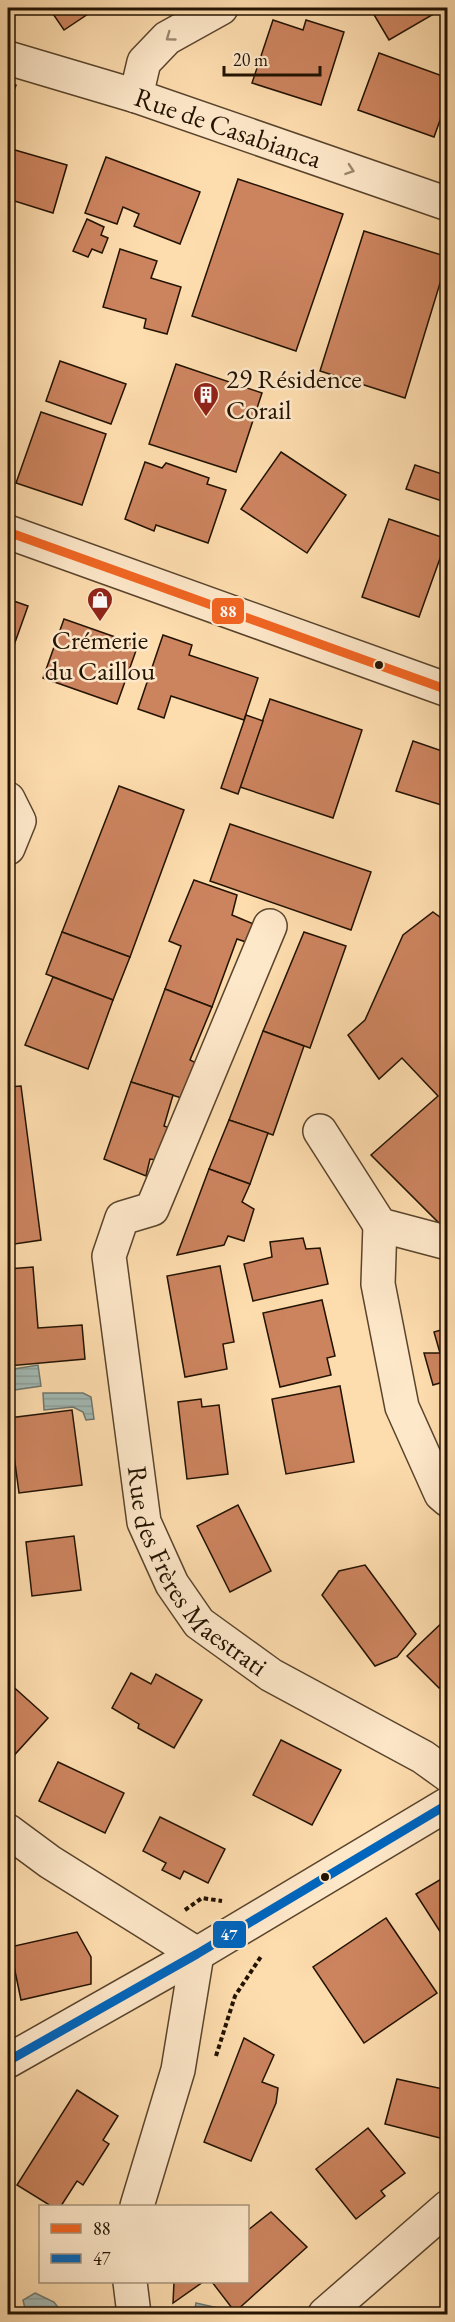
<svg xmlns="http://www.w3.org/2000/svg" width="455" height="2322" viewBox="0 0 455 2322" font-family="'EB Garamond',serif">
  <defs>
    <pattern id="water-rules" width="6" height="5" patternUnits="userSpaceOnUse" patternTransform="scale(1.5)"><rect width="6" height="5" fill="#a2b9b4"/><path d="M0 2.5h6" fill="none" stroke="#8b9e99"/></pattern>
  </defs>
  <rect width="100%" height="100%" fill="#fddcae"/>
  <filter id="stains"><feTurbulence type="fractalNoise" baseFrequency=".00333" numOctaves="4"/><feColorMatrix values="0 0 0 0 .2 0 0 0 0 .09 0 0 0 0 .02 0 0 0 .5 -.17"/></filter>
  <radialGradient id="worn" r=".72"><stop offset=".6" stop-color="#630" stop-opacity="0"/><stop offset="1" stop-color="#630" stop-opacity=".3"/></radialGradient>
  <g fill="url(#water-rules)" stroke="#6f766c" stroke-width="1.5">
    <polygon points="38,1365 41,1386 8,1391 8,1370"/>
    <polygon points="43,1393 83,1393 91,1397 94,1419 86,1420 83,1412 73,1407 44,1410"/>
    <polygon points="35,2293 54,2302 63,2314 26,2313 23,2300"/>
    <polygon points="196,2303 223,2309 221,2314 194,2314"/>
  </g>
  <g fill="#cc845f" stroke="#221201" stroke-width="1.5">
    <polygon points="49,8 97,8 64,30"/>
    <polygon points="370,8 444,8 389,40"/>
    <polygon points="273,20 303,30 306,20 344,32 321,105 252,83"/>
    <polygon points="379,53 448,78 448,98 434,137 358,110"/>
    <polygon points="8,81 16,85 8,107"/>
    <polygon points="8,148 67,165 53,213 8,199"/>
    <polygon points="106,157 200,192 180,244 134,226 139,214 123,207 117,224 85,213"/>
    <polygon points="238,179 343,214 296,351 192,316"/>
    <polygon points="87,219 104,227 101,235 108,238 102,253 92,249 88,257 73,251"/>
    <polygon points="364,231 448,257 405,398 320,371"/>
    <polygon points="120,249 157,261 151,278 181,287 167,334 144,328 146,319 103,307"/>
    <polygon points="60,361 126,384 111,424 46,401"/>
    <polygon points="176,364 262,393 236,472 149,444"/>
    <polygon points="41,412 106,434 82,505 16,483"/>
    <polygon points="281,452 346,495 307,553 241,509"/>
    <polygon points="145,462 162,468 166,463 209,478 207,484 226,490 208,543 156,525 154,531 125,519"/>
    <polygon points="415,465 448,476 448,503 406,489"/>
    <polygon points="389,519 447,539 419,617 362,597"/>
    <polygon points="8,599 28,606 8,662"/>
    <polygon points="64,619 138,645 117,704 43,678"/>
    <polygon points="163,635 192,645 189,655 258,678 244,720 171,696 164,718 138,709"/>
    <polygon points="270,699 362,730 333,818 240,787"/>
    <polygon points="246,715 263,721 238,794 221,788"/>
    <polygon points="413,741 448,753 448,807 396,791"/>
    <polygon points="119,786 184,810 130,957 62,932"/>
    <polygon points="230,824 371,872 351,930 210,881"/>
    <polygon points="194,880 237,895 232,915 256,925 249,943 237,939 212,1007 165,989 181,946 169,941"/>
    <polygon points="433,912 448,923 448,1227 440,1224 371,1155 438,1096 402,1058 379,1079 348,1035 365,1020 403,935"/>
    <polygon points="62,932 130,957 113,1000 46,974"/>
    <polygon points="304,932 346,946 310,1048 263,1031"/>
    <polygon points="53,977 113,1000 88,1069 25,1045"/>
    <polygon points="165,989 212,1007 190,1060 202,1066 188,1100 131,1082"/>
    <polygon points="263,1031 304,1046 273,1135 229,1120"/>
    <polygon points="131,1082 173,1095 164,1126 176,1130 163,1161 150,1159 146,1176 104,1159"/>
    <polygon points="21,1086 41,1240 8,1245 8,1087"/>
    <polygon points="229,1120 268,1133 250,1184 209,1169"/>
    <polygon points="209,1169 250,1184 242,1202 254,1209 244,1241 228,1236 224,1245 177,1255"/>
    <polygon points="303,1238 306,1249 320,1248 328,1284 253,1301 244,1264 272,1257 270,1242"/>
    <polygon points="220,1266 234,1342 223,1344 227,1369 185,1377 167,1276"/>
    <polygon points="33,1267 38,1328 82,1325 85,1359 8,1366 8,1269"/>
    <polygon points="322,1300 335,1356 327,1358 331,1375 280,1387 263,1313"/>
    <polygon points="448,1328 448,1383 447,1381 433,1385 424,1353 440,1353 434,1332"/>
    <polygon points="340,1386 354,1462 286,1474 272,1399"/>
    <polygon points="201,1399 202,1407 219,1405 228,1474 187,1479 178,1402"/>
    <polygon points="72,1410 82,1485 19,1493 9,1418"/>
    <polygon points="238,1505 271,1571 230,1592 197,1526"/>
    <polygon points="74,1536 81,1590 32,1596 26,1542"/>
    <polygon points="365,1565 416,1634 397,1657 375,1666 322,1595 339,1571"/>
    <polygon points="448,1617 448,1679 439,1688 407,1656"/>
    <polygon points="131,1673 151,1684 156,1674 202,1700 174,1748 138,1728 139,1724 112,1708"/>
    <polygon points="8,1682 48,1718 8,1762"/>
    <polygon points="281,1740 341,1770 312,1825 253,1795"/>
    <polygon points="58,1762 124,1793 105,1833 39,1801"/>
    <polygon points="160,1817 225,1849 208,1883 184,1871 180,1879 162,1870 166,1863 143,1851"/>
    <polygon points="448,1875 448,1944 416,1894"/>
    <polygon points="386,1918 437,1993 364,2043 313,1967"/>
    <polygon points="77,1932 91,1957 91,1984 21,2000 10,1947"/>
    <polygon points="244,2038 274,2055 262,2082 278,2088 276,2103 251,2161 204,2142"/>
    <polygon points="397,2079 448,2090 448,2140 385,2124"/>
    <polygon points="77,2090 118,2116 103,2140 109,2144 83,2185 77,2181 61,2206 51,2206 17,2185"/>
    <polygon points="368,2128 405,2173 381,2191 385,2196 356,2219 316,2169"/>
    <polygon points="271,2212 307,2247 235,2312 212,2282 248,2282 248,2230"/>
    <polygon points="174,2282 203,2282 173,2303"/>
  </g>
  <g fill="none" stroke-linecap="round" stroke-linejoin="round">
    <defs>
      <g id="minor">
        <path id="s1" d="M 8,58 L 136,96 L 448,204"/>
        <polyline points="136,96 144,62 167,38 221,8"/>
        <polyline points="8,532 448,690"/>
        <polyline points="8,799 19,821 8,848"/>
        <path id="s2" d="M 270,926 L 152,1209 L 122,1218 L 109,1256 L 144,1522 L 172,1584 L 199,1623 L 271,1675 L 423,1757 L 448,1775"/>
        <polyline points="320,1131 380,1225 448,1243"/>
        <polyline points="380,1225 378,1284 402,1407 441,1494 448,1500"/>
        <polyline points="8,1831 50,1862 197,1954 178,2070 137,2206"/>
        <polyline points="8,2061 197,1954 448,1804"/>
        <polyline points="130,2282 134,2314"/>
        <polyline points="325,2314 448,2207"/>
      </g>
    </defs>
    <use href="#minor" stroke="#59442c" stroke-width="36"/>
    <g stroke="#221201" stroke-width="4" stroke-dasharray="4.5 3" stroke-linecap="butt">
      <polyline points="185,1910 202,1898 222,1901"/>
      <polyline points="216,2056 235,1996 262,1955"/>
    </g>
    <use href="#minor" stroke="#fee8ca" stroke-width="33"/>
    <defs>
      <polyline id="bus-1" points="8,532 448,690"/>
      <polyline id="bus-2" points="8,2061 197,1954 448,1804"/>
    </defs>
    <use href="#bus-1" stroke="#fee8ca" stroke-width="14"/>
    <use href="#bus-2" stroke="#fee8ca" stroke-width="14"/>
    <use href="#bus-1" stroke="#f26522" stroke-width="9"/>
    <use href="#bus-2" stroke="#0065bd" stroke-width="9"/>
  </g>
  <defs><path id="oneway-chevron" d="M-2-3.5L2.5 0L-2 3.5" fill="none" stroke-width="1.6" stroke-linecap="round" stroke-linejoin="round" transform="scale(1.5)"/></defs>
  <g stroke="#9b8870">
    <use href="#oneway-chevron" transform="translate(170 37) rotate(144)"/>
    <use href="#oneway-chevron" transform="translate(350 170) rotate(19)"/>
  </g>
  <defs>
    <symbol id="building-pin" viewBox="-11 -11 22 30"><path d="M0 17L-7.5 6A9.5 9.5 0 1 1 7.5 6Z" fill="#8f2418" stroke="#fee8ca"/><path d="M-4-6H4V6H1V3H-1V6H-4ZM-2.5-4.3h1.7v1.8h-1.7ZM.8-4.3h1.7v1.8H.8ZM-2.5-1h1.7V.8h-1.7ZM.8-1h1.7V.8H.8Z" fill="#fff"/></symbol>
    <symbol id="shop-pin" viewBox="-11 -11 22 30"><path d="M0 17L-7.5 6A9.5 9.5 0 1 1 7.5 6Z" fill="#8f2418" stroke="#fee8ca"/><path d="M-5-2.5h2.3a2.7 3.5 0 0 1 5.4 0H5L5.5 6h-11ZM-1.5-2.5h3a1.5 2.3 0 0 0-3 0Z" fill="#fff"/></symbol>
  </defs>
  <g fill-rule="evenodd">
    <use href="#building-pin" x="191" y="380" width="30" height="40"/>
    <use href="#shop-pin" x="85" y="585" width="30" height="40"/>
  </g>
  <g fill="#221201" stroke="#fee8ca" stroke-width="2">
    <circle cx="379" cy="665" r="5"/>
    <circle cx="325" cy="1877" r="5"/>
  </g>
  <g text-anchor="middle" stroke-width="5" stroke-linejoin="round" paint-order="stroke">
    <g font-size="27" fill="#221201" stroke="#fee8ca">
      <text dy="9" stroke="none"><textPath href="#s1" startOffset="231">Rue de Casabianca</textPath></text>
      <text dy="9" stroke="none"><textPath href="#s2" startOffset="716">Rue des Frères Maestrati</textPath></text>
    </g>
    <g font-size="27" fill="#221201" stroke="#fee8ca" text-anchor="start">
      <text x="226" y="388">29 Résidence<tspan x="226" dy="31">Corail</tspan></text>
      <text x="100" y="649" text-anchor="middle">Crémerie<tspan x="100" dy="31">du Caillou</tspan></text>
    </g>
  </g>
  <g stroke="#fee8ca" stroke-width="2">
    <rect x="211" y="597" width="34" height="28" rx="6" fill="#f26522"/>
    <rect x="212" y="1920" width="35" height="29" rx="6" fill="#0065bd"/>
  </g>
  <g font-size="16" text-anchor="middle" font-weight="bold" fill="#fff">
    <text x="228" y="617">88</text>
    <text x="229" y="1940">47</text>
  </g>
  <rect width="455" height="2322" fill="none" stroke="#fddcae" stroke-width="30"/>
  <rect x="9" y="9" width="437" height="2304" fill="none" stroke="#221201" stroke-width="3"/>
  <rect x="15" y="15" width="425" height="2292" fill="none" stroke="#221201" stroke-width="1.5"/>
  <rect x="39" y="2205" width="210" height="78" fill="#fee8ca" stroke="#a6927a" stroke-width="1.5"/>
  <rect x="51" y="2224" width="30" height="9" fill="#f26522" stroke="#a6927a" stroke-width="1.5"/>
  <text x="93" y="2235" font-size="18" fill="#221201">88</text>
  <rect x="51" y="2254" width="30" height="9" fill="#0065bd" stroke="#a6927a" stroke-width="1.5"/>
  <text x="93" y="2265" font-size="18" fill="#221201">47</text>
  <path d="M224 66v9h96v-9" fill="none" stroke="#221201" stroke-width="3"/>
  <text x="233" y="66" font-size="18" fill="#221201" stroke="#fee8ca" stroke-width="4.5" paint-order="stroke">20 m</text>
  <rect width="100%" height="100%" filter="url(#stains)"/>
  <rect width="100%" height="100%" fill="url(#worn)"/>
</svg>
